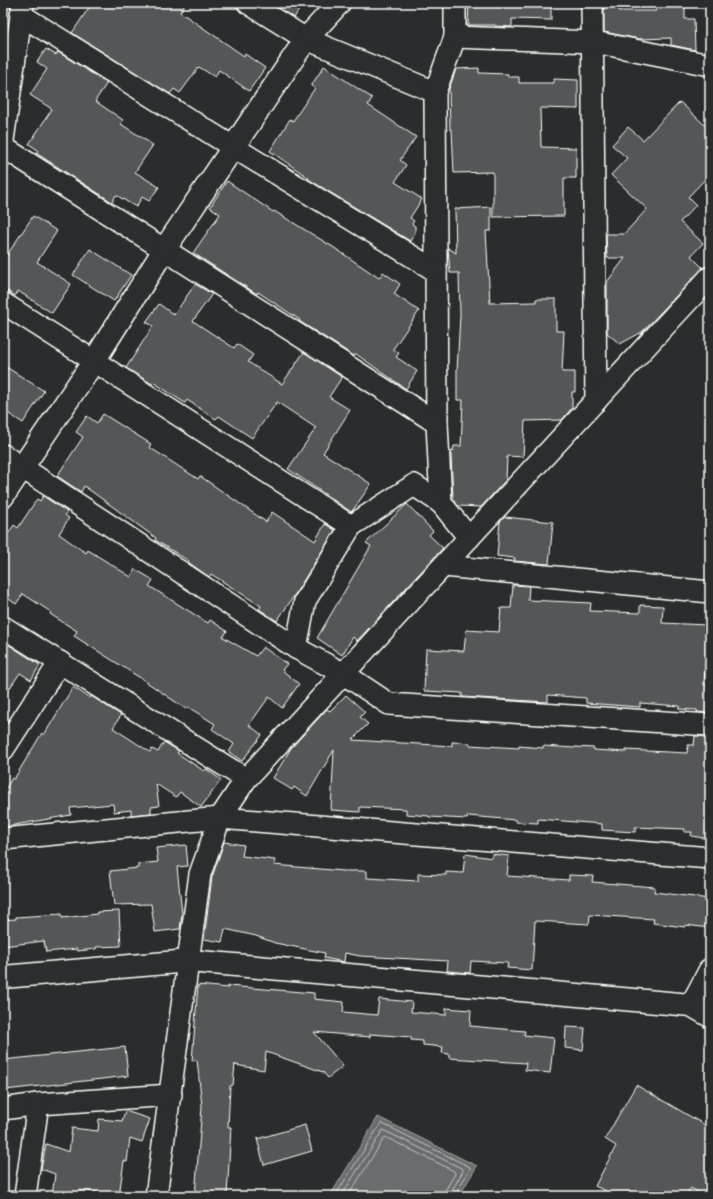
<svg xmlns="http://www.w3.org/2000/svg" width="713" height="1199" viewBox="0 0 713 1199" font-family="'Comic Neue',sans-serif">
  <rect width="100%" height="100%" fill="#2a2d2e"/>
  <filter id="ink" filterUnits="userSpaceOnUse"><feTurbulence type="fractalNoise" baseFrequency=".025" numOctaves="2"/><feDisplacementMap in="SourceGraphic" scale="8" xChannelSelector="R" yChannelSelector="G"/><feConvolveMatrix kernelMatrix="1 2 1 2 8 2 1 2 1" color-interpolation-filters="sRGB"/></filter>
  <g filter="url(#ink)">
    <polygon fill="#6a6c6d" stroke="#a6a7a7" points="378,1117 477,1166 459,1196 330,1196"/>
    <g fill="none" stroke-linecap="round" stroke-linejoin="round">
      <g stroke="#c3c4c5" stroke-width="1">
        <polyline points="335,1196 381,1123 470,1167 470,1169 456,1193 456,1196"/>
        <polyline points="341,1196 383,1130 463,1169 463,1171 452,1190 451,1196"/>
        <polyline points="348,1196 385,1137 454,1171 455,1174 446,1189 445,1196"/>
      </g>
    </g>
    <g fill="#555758" stroke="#fff">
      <polygon points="92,3 186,3 180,12 244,56 245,54 265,68 249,91 219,70 215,77 199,67 180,93 174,89 170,94 72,33"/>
      <polygon points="271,3 303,3 294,18"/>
      <polygon points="469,3 551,3 551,20 512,19 512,27 495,26 495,25 468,25"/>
      <polygon points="604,3 616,3 616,8 619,8 619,11 656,11 656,3 685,3 685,19 694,19 695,50 671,45 671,38 639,39 604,32"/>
      <polygon points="46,49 56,55 58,52 107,83 95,101 123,120 121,124 153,145 135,172 159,187 149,201 142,197 136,207 116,195 112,202 36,153 38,150 29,144 52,109 30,95 47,69 37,62"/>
      <polygon points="324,66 372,98 368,105 416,137 400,160 406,165 395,182 422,199 410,218 414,221 412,224 415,226 415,233 410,241 308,179 309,178 270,151 290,119 293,121 315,88 311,86"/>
      <polygon points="479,68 479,73 508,74 508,77 519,77 519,83 554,83 554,79 578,80 578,109 540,108 541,147 576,148 576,178 564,178 564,216 493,217 493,172 454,173 452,130 450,130 449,89 456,69"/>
      <polygon points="680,102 710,130 710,174 688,197 696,205 680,222 703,243 691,256 703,268 642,332 620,344 607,333 607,282 625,258 607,258 606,234 624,234 647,209 611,175 627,158 612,145 628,127 643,140"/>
      <polygon points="227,181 273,212 274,211 333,247 379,278 383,272 400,284 394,294 419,311 393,349 399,353 396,357 417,371 406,389 356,354 354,356 299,321 300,320 258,292 257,294 193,253 220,214 210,207"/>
      <polygon points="491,207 491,231 486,231 490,303 536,302 536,299 556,299 556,331 564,331 562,372 575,372 575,392 572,392 572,408 562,420 525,421 523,457 507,456 506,480 481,507 458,506 453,499 451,454 451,451 453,452 454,446 461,446 463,400 457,400 457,371 460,315 459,273 450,273 448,248 456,253 455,209"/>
      <polygon points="33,216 57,231 37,262 71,284 52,313 18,291 15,296 3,288 3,261"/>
      <polygon points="90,249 131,275 114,301 73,275"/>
      <polygon points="195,284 212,294 193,321 234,348 237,344 253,355 248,362 282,384 304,352 342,377 329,397 350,410 323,453 371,484 353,510 351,512 288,469 316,428 277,402 252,438 219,416 216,419 187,400 185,403 153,382 152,384 126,368 153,326 146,322 159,304 174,315"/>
      <polygon points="3,365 44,391 23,423 3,410"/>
      <polygon points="103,414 151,444 149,447 178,466 198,479 200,476 266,522 272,512 315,541 325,524 335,530 294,596 277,621 259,609 261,606 211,574 209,577 188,562 189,561 155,540 156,538 84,486 81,492 57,476 83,437 76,432 87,416 97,423"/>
      <polygon points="43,496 67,512 65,515 69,518 59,534 86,553 88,550 131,577 135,569 153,580 149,586 208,623 210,620 227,631 223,637 256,656 263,647 287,664 282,670 299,684 282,708 269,697 249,725 262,735 242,761 229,752 234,744 212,729 215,724 188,707 186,709 142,679 74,636 77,631 50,614 51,612 23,594 16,604 3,595 3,541 14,525 18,528 37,499 40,501"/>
      <polygon points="407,504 433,531 429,535 443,548 357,641 353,637 342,655 317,638 371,546 366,543"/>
      <polygon points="505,517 553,522 549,564 514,561 515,558 497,556 500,521"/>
      <polygon points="513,585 529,586 528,600 591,603 590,611 640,613 640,605 663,606 662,623 707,625 704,685 710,685 710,713 697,712 697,710 679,709 679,706 640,703 640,707 586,703 586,698 548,695 548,702 462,697 462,693 424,691 426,649 464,651 466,630 499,632 501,608 511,608"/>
      <polygon points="3,641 40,665 31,680 20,673 3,698"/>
      <polygon points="73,687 90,698 91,696 121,715 113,728 150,752 152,749 158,752 164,742 179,751 177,753 204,771 206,769 221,780 201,807 180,792 176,797 156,784 159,806 151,807 151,813 131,815 131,810 114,812 113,804 70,808 71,815 3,827 3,793 12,778 14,779 42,733 44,735"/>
      <polygon points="346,695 365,712 360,717 368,724 352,740 452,746 452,742 470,743 469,745 519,748 519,746 543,748 543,746 574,748 575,747 594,748 594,750 626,752 626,750 687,753 688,745 694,745 695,736 710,737 710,839 691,836 692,832 684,832 685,829 635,827 635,832 602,830 602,824 538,819 538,823 516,822 516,820 468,816 467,819 429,817 429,816 406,814 406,809 360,807 360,812 331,810 334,750 307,796 294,787 292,790 273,778 291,748 327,709 330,711"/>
      <polygon points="224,842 244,845 242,856 275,860 274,865 343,871 367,871 367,878 418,881 418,874 446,875 446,872 463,873 465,854 492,858 492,854 509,856 507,876 569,880 569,875 593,876 592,882 655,887 654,892 710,899 710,928 685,925 685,927 653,923 654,919 590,915 589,924 535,921 532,970 507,968 508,963 471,961 470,973 447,971 448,961 360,956 345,953 344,962 324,958 325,953 275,943 256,936 225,929 222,942 204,939 212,877"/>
      <polygon points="186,845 188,866 177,867 182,914 180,929 155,932 151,904 114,905 110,871 138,868 138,864 158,862 156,848"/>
      <polygon points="119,911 121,946 96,947 96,949 77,951 77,949 46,952 44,941 3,946 3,920 16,919 16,917 62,914 62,918 97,914 97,912"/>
      <polygon points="198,985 228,988 228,986 314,993 314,999 344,1002 343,1012 377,1015 379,999 412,1002 411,1012 446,1015 446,1008 471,1010 470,1026 525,1031 524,1035 554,1038 550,1073 525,1070 526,1063 449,1058 449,1054 442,1053 443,1047 423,1045 423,1041 411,1040 411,1037 370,1034 370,1037 314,1032 343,1066 328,1078 323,1072 266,1052 264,1070 235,1065 235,1064 233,1085 230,1086 228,1127 231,1127 227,1196 195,1196 202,1106 197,1060 192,1061"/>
      <polygon points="566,1027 585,1028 583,1050 565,1048"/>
      <polygon points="125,1047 128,1076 5,1090 3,1060"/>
      <polygon points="636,1085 710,1128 710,1196 704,1196 691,1188 686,1196 616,1196 595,1186 616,1146 605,1139"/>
      <polygon points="125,1111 150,1119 142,1142 130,1138 127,1162 124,1161 119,1196 80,1190 79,1196 52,1196 55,1174 41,1169 46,1144 69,1152 72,1128 98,1131 99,1119 122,1121"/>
      <polygon points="305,1125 312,1151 264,1165 257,1139"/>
    </g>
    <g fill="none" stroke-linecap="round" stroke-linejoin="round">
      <defs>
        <g id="street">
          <polyline points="248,3 306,39 435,92"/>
          <polyline points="455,3 455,37 435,92 437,423 441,503 469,538"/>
          <polyline points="592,3 596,401"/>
          <polyline points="21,15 233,147 436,271"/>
          <polyline points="455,37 594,42 710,65"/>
          <polyline points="3,140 23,3"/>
          <polyline points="3,147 437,423"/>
          <polyline points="3,303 94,361 351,526"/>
          <polyline points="3,455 296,648 344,674 389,704 710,725"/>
          <polyline points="444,566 710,592"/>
          <polyline points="3,627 246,779 220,818 200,874 156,1196"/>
          <polyline points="296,648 305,601 351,526 414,485 441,503"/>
          <polyline points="3,750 60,662"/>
          <polyline points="246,779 710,277"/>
          <polyline points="3,839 220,818 710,858"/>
          <polyline points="691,1005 710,969"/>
          <polyline points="3,1109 38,1104 171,1095"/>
          <polyline points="25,1196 38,1104"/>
        </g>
        <g id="secondary">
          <polyline points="3,496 94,361 164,250 306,39 339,3"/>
          <polyline points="3,977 189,961 691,1005 710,1016"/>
        </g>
      </defs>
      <use href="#street" stroke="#fff" stroke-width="24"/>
      <use href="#secondary" stroke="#fff" stroke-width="25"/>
      <use href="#street" stroke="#2a2d2e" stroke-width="21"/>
      <use href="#secondary" stroke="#2a2d2e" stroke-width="22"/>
    </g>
  </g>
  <rect width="713" height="1199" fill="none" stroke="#2a2d2e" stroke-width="16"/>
  <rect x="8" y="8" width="697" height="1183" fill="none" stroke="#fff" stroke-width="1.5" filter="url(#ink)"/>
</svg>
